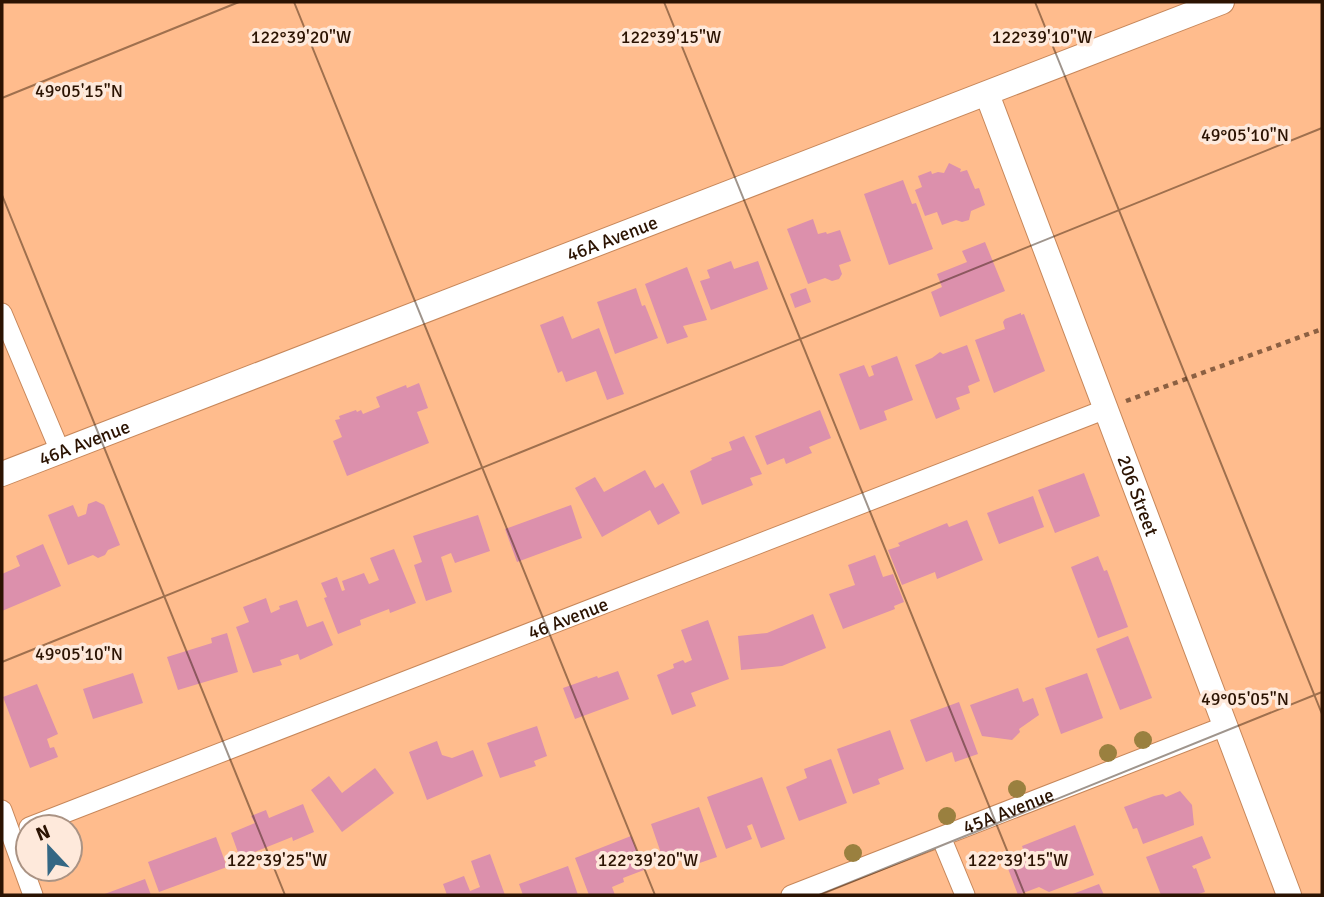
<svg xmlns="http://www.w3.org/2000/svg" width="1324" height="897" viewBox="0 0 1324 897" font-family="Signika,sans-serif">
  <rect width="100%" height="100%" fill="#ffbc8d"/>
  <g fill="#dc90ac">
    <polygon points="949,163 961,169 960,172 967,170 975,189 979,188 985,205 971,211 969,220 962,222 956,220 942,225 937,212 925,216 915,190 922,187 918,176 931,171 932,174 938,172 944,173"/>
    <polygon points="903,180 912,204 916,203 933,249 889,265 864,194"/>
    <polygon points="813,219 818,234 826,232 827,234 840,230 851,261 839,265 842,274 839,279 832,281 825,278 808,284 787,229"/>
    <polygon points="985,242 1005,291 940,317 931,292 942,287 937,274 967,262 962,251"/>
    <polygon points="731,261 734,269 758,261 768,289 711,310 700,281 710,278 707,270"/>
    <polygon points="687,267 707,320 683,326 688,337 667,344 645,284"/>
    <polygon points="636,288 642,306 645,305 658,338 615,354 597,302"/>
    <polygon points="806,288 811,302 795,308 790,294"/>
    <polygon points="1021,313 1021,315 1024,314 1045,371 994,393 975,340 1005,329 1003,322 1005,319"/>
    <polygon points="563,316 572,339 599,328 624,394 607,400 596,371 566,382 562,371 558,373 540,325"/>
    <polygon points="967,345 980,381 968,386 970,393 956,398 960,409 936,419 915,365 932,358 940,352 943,354"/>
    <polygon points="897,356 913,400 884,411 887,420 860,430 839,374 864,365 869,377 874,375 871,366"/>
    <polygon points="419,383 428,408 417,412 429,443 347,476 333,441 342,437 335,420 340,419 339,416 356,410 357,412 361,410 363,414 380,407 376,397 406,385 407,388"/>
    <polygon points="820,410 831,438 809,447 812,453 786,464 784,458 767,465 755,436"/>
    <polygon points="744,436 762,474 750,478 753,485 702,505 690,471 712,460 711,458 732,450 729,442"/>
    <polygon points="645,470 655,488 663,483 680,513 658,525 650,510 602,537 575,488 595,477 604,492"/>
    <polygon points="1084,473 1100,516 1055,533 1038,490"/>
    <polygon points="1033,496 1044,527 999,544 987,513"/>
    <polygon points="96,501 104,505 120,545 108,550 105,555 98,558 93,555 68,565 48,515 73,505 78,517 86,514 88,504"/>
    <polygon points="571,505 582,538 517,562 505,529"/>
    <polygon points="478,515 490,551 455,563 451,553 441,557 452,592 426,601 414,565 422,562 413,536"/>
    <polygon points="967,520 983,560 937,579 935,572 902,585 888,550 900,546 898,543 947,523 949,527"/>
    <polygon points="43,544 61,586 2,611 2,574 20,566 16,556"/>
    <polygon points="394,549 416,603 390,613 389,609 360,620 361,625 338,634 324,598 327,597 321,583 337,577 342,591 345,590 342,581 364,573 369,584 379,580 370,558"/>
    <polygon points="875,555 883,577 893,574 904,602 894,606 895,609 843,629 829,594 855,585 848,565"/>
    <polygon points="1098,556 1104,571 1107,570 1128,627 1098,638 1071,567"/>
    <polygon points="266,598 271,613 280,609 279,606 297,600 307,627 323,621 333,645 300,660 298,654 280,660 282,665 253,673 236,627 249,622 243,607"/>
    <polygon points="813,614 826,648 782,666 741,670 738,636 767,633"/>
    <polygon points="708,620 729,679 691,693 696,706 672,715 657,675 674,668 673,664 683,660 685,663 692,660 681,630"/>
    <polygon points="227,633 238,672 178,690 167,657 212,643 211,638"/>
    <polygon points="1128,636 1152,698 1120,710 1096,649"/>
    <polygon points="618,671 629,699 575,719 563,688 597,676 598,678"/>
    <polygon points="133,673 143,703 93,719 83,689"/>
    <polygon points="1087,673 1103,718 1061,734 1045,688"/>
    <polygon points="37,684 58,734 47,739 50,748 54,747 58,757 30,768 3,697"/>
    <polygon points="1018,688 1023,702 1033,698 1039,715 1019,729 1020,732 1012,740 982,736 970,705"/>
    <polygon points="959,702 978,754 955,762 952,752 926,762 910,720"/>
    <polygon points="537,726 547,756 534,761 536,766 500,778 487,743"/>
    <polygon points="890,730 904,769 878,779 880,784 853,794 837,749"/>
    <polygon points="437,741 442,755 452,758 473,750 483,776 427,800 409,752"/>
    <polygon points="831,759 847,803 799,821 786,787 807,778 804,769"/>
    <polygon points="375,768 394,793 342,832 311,790 329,776 342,793"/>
    <polygon points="762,777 785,839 761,848 752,824 747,826 752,839 726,849 707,797"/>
    <polygon points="1180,791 1192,805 1194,825 1143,844 1137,828 1133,829 1124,807 1154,796 1163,794 1166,797"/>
    <polygon points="303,804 314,832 293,841 292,837 240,858 231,833 255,823 251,816 266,810 269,818"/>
    <polygon points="699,807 717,857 685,868 680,856 664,862 651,824"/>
    <polygon points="1075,825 1094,875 1049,892 1039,887 1018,895 1007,866 1027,859 1022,846"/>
    <polygon points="631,836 644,870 623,878 624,882 612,887 615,895 589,895 575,858"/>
    <polygon points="1202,836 1211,858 1192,866 1194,869 1196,868 1205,892 1195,895 1161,895 1146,857"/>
    <polygon points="216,837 227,867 159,892 148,862"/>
    <polygon points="490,854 505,895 447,895 443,884 464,876 470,891 480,887 471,861"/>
    <polygon points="568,866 578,895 523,895 519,884"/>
    <polygon points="145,879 151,895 102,895"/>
    <polygon points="1099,884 1104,895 1070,895"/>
  </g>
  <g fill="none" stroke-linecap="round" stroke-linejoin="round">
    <defs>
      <g id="minor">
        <polyline points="2,313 60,451"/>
        <polyline points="2,810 33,895"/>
        <path id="s1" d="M 29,827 L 1106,409"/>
        <polyline points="941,837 965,895"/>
        <path id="s2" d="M 791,895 L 1225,726"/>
      </g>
      <g id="tertiary">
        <path id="s3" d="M 987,94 L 1289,895"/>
        <path id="s4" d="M 2,474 L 1222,2"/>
      </g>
    </defs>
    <use href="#minor" stroke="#c7875a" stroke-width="21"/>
    <use href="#tertiary" stroke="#c7875a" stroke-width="26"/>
    <polyline stroke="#8c6042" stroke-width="4.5" stroke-dasharray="5 5" stroke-linecap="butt" points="1126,401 1322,329"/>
    <use href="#minor" stroke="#fff" stroke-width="19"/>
    <use href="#tertiary" stroke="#fff" stroke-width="24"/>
  </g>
  <g fill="#9a803f">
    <circle cx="1143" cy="740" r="9"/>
    <circle cx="1108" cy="753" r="9"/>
    <circle cx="1017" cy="789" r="9"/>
    <circle cx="947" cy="816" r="9"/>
    <circle cx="853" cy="853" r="9"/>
  </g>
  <path fill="none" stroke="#2b1302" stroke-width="2" stroke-opacity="0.45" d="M 294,2 L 655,895M 664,2 L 1025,895M 1035,2 L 1322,714M 2,98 L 239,2M 2,195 L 285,895M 2,662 L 1322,128M 819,895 L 1322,692"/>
  <g text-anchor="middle" stroke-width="7" stroke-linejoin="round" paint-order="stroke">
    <g font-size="19" fill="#2b1302" stroke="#fee9db">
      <text dy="7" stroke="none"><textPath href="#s4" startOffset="654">46A Avenue</textPath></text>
      <text dy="7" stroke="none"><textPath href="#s4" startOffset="88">46A Avenue</textPath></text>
      <text dy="7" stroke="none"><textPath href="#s3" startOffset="429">206 Street</textPath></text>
      <text dy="7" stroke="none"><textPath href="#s1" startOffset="578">46 Avenue</textPath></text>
      <text dy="7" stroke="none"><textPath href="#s2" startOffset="233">45A Avenue</textPath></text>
    </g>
  </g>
  <g font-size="18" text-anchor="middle" fill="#2b1302" stroke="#fee9db" stroke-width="7" stroke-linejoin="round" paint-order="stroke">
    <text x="301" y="43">122°39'20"W</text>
    <text x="671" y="43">122°39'15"W</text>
    <text x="1042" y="43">122°39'10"W</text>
    <text x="79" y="97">49°05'15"N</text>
    <text x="1245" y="141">49°05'10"N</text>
    <text x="79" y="660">49°05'10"N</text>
    <text x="1245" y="705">49°05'05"N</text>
    <text x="277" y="866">122°39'25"W</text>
    <text x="648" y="866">122°39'20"W</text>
    <text x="1018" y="866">122°39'15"W</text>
  </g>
  <rect width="1324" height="897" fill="none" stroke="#2b1302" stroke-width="7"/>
  <g transform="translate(49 848) rotate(338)"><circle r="33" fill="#fee9db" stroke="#aa9384" stroke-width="2"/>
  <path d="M0-5L12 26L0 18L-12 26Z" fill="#346784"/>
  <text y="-10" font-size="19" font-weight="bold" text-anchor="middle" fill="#2b1302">N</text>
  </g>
</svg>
